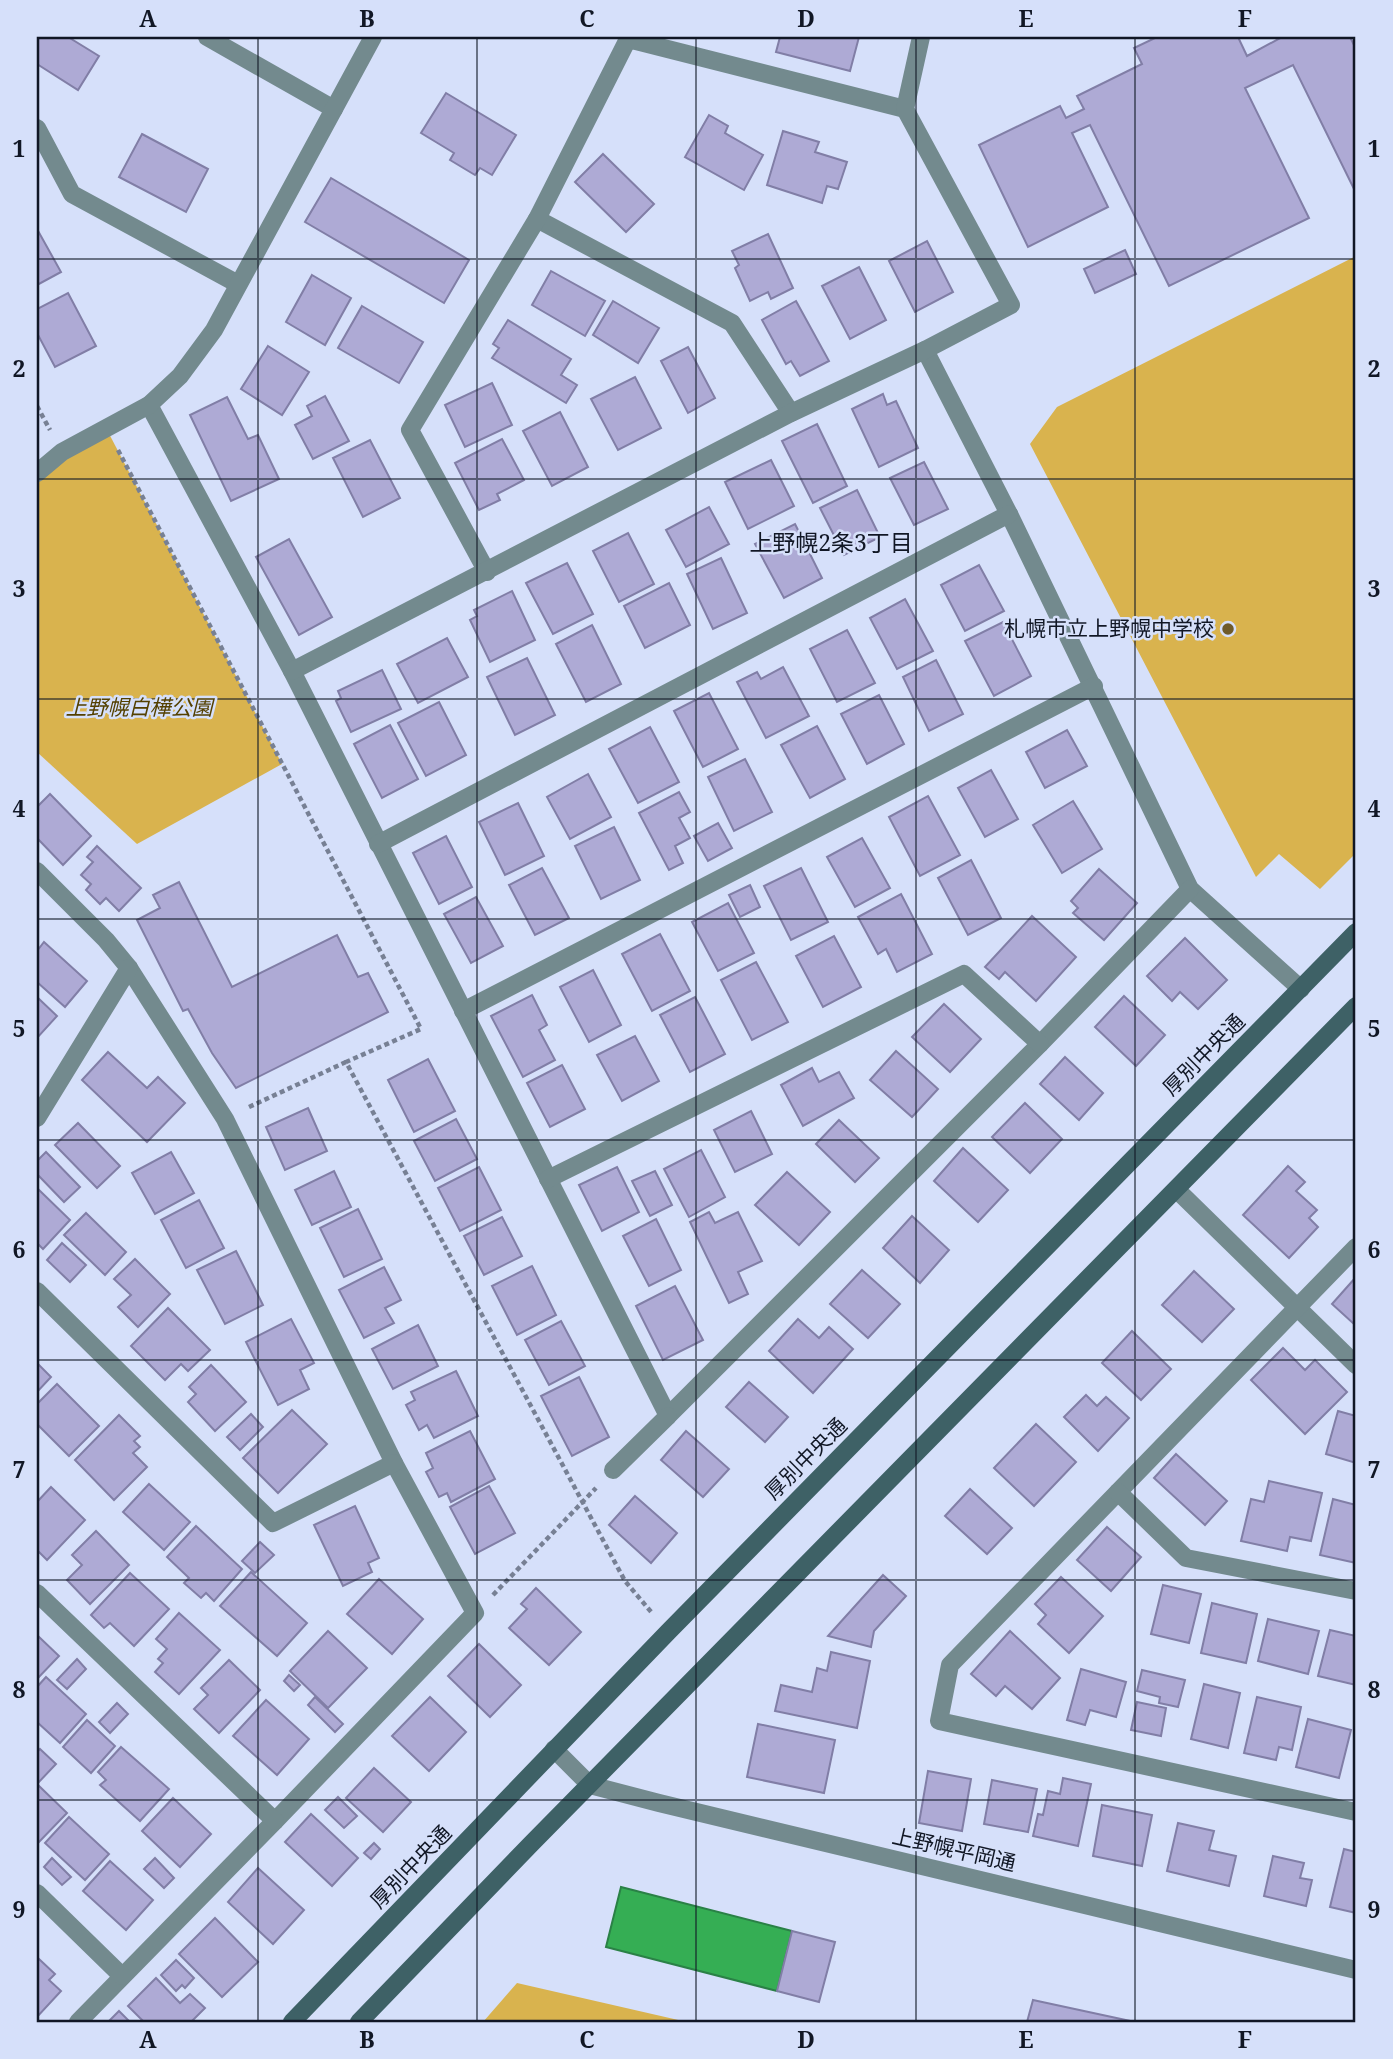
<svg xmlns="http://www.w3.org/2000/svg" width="1393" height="2059" viewBox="0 0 1393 2059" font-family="'Noto Serif','Noto Sans JP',serif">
  <rect width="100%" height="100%" fill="#d6e0fa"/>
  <g fill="#d9b34e">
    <polygon points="1356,256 1356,853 1320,889 1279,854 1256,877 1030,444 1057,407"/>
    <polygon points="106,428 282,764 137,844 37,752 37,473"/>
    <polygon points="517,1983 687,2022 483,2022"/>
  </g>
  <polygon fill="#35ae54" stroke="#2a8146" stroke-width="2" points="621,1887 792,1931 777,1991 606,1947"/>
  <g fill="#aeaad5" stroke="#817ea6" stroke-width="2">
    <polygon points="37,37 68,37 99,56 78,90 37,64"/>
    <polygon points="780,37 859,37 850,71 776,52"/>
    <polygon points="1157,37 1238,37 1247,56 1282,37 1350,37 1356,49 1356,193 1293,65 1245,88 1309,218 1169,286 1090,125 1072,133 1108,207 1028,247 979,145 1060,106 1066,118 1084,109 1077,96 1142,64 1134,48"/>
    <polygon points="446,93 516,135 492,175 480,168 475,175 450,160 454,153 421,133"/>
    <polygon points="709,115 728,126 725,133 763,155 744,190 685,157"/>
    <polygon points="783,131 819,142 815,152 847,162 838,189 827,186 822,203 767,185"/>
    <polygon points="142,134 208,169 186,212 119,177"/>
    <polygon points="603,154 654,204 626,232 575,182"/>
    <polygon points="331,178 469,260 444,303 305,222"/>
    <polygon points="37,229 61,272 37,285"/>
    <polygon points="768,234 793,288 771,299 768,292 750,301 735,268 739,265 732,251"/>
    <polygon points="927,241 953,292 915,312 889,261"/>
    <polygon points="1125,250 1136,274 1095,293 1084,269"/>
    <polygon points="859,267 886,320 850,339 822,286"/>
    <polygon points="551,271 605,301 585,336 532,305"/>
    <polygon points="312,275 351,298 325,345 286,322"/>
    <polygon points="68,293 96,346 55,367 37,333 37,309"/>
    <polygon points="613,301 659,328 638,363 593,335"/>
    <polygon points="796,301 829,361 800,376 791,361 786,364 762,320"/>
    <polygon points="362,306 423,342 399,383 338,348"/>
    <polygon points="508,320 571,359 561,375 577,385 566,403 492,358 499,348 493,344"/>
    <polygon points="268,346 309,372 282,415 241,389"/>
    <polygon points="688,347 715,398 688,413 661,361"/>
    <polygon points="635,377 661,428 618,450 591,399"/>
    <polygon points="492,383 512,425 465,447 445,405"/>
    <polygon points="883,394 887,405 896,401 918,448 879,467 852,409"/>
    <polygon points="325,396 349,441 313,459 295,425 312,416 307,406"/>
    <polygon points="227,397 248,439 258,435 279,479 231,501 190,415"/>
    <polygon points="560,412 588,467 552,486 523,431"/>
    <polygon points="817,424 847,486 813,503 782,441"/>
    <polygon points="502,439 524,480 497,494 500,500 479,510 455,463"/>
    <polygon points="370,440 400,498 363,517 333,458"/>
    <polygon points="771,460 794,506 748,529 725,482"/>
    <polygon points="924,462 948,509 914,525 890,478"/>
    <polygon points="857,490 880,537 844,555 820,508"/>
    <polygon points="709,507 729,544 686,567 666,530"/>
    <polygon points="795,524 822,578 784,598 755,544"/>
    <polygon points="628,533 654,584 619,602 593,551"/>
    <polygon points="289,539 332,617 299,635 256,557"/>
    <polygon points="721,558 747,613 713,629 687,574"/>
    <polygon points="567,563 593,614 553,634 526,583"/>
    <polygon points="979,565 1004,611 965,631 941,585"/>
    <polygon points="669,583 690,625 645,648 624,606"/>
    <polygon points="512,591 535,640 490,662 470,620 477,616 474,610"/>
    <polygon points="905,599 933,651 897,669 870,618"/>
    <polygon points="1003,622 1031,676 994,696 965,641"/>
    <polygon points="592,625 621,684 586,702 556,644"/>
    <polygon points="847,630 875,683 837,702 810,649"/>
    <polygon points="447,638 468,677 418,703 397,664"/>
    <polygon points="527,658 555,715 515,735 487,677"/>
    <polygon points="936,660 963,714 929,731 903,677"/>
    <polygon points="783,667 809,716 766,738 737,682 757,672 761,679"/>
    <polygon points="382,670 401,709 351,732 336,701 341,698 338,691"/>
    <polygon points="709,693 738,749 703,767 674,711"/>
    <polygon points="879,695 904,744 867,764 841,714"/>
    <polygon points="439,702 466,755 426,776 398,723"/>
    <polygon points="390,725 418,779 382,798 354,744"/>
    <polygon points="817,726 845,779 810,798 781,745"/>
    <polygon points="650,727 679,782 638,803 609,749"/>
    <polygon points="1067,730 1087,766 1045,788 1026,752"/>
    <polygon points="745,759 772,812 734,831 708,777"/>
    <polygon points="991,770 1018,819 985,837 958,788"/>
    <polygon points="588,774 611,817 570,839 547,797"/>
    <polygon points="679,792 690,812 679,818 690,838 675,846 683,863 669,870 639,813"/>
    <polygon points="50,794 91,836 63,865 37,838 37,807"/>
    <polygon points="928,796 960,855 920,876 889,817"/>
    <polygon points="1073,801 1102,849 1062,873 1033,825"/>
    <polygon points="518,803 544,856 505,875 479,822"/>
    <polygon points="718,823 732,848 708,861 694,836"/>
    <polygon points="614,827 640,880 601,899 575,846"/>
    <polygon points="446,836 472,887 439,904 413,853"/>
    <polygon points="862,838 890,888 855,907 827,857"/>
    <polygon points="97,846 141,888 119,911 106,898 100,904 86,890 91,884 81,875 93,862 87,857"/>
    <polygon points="971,860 1001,918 968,935 938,878"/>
    <polygon points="542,868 569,918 535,935 509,885"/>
    <polygon points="801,868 828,922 791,940 764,886"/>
    <polygon points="1099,869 1137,903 1104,940 1073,913 1078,908 1071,901"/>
    <polygon points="179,882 232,987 337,935 358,977 368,973 388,1012 236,1088 212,1053 188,1009 183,1011 137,920 160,908 153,895"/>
    <polygon points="750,885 760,907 740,917 729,895"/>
    <polygon points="901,894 932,954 897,972 886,949 878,954 858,917"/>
    <polygon points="476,897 503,946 471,963 444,914"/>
    <polygon points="728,903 754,953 718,971 692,922"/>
    <polygon points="1032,916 1076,957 1036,1001 1005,972 999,979 985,967"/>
    <polygon points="660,934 690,991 652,1011 622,954"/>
    <polygon points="834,936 861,987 823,1007 796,956"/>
    <polygon points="1185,938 1227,980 1198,1009 1180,992 1172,1001 1147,976"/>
    <polygon points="44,942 87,981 65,1007 37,982 37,951"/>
    <polygon points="756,962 788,1022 752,1040 721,980"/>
    <polygon points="593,970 621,1025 589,1042 560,987"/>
    <polygon points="532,995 547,1025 539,1030 555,1060 523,1077 491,1016"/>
    <polygon points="1124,996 1165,1035 1136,1066 1095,1027"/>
    <polygon points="37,997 57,1016 37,1038"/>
    <polygon points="695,997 725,1054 690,1072 660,1015"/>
    <polygon points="944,1004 981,1039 950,1072 912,1037"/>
    <polygon points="635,1036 659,1081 622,1101 597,1055"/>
    <polygon points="896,1051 938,1089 912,1117 870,1080"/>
    <polygon points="108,1052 147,1088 158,1077 185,1103 147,1142 82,1080"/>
    <polygon points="1065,1057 1103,1093 1079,1120 1040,1084"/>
    <polygon points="428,1059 455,1111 414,1132 388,1080"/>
    <polygon points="562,1065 585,1109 550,1127 527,1083"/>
    <polygon points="812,1068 819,1082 839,1072 854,1098 803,1126 781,1085"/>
    <polygon points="1025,1103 1062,1139 1030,1173 992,1137"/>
    <polygon points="308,1108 327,1151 285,1170 266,1127"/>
    <polygon points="751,1111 772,1154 735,1172 714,1130"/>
    <polygon points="456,1119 477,1159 435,1181 414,1141"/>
    <polygon points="839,1120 879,1158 855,1182 816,1144"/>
    <polygon points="78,1123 120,1166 97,1188 55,1145"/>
    <polygon points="963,1148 1008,1190 978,1222 934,1181"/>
    <polygon points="701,1150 725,1197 689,1217 664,1169"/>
    <polygon points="46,1152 80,1187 64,1202 37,1174 37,1161"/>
    <polygon points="171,1152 194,1193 155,1214 132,1173"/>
    <polygon points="1288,1166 1305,1182 1296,1191 1317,1210 1309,1218 1318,1227 1289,1258 1243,1215"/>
    <polygon points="479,1167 501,1210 460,1231 438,1188"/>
    <polygon points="617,1167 639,1212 602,1231 579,1185"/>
    <polygon points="334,1171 351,1207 312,1225 295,1190"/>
    <polygon points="655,1171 672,1205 650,1216 632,1181"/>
    <polygon points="787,1172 830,1212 799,1245 755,1205"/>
    <polygon points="37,1188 70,1220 43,1249 37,1243"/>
    <polygon points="199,1200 224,1248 186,1268 161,1220"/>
    <polygon points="358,1209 382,1259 344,1277 320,1228"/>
    <polygon points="709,1212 715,1223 738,1212 762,1261 738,1272 748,1294 729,1303 690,1222"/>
    <polygon points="86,1213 126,1252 105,1275 64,1235"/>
    <polygon points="912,1216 949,1250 920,1283 883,1248"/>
    <polygon points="502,1217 522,1256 484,1275 464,1236"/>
    <polygon points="656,1219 681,1270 649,1286 623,1236"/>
    <polygon points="62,1243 86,1265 70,1282 47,1260"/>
    <polygon points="236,1251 263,1305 225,1324 197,1270"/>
    <polygon points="135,1259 170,1294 138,1327 118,1307 131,1295 114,1279"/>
    <polygon points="532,1266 556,1315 517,1335 492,1286"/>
    <polygon points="384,1267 401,1300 385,1308 394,1323 364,1338 339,1290"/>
    <polygon points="862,1270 900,1304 868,1338 830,1304"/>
    <polygon points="1194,1271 1234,1309 1202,1342 1162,1305"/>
    <polygon points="1356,1277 1356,1321 1354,1324 1332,1304"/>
    <polygon points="675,1286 703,1340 663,1360 636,1306"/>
    <polygon points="168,1308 210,1350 188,1371 181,1364 165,1380 131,1346"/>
    <polygon points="291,1319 314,1363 300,1370 309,1389 278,1405 246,1342"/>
    <polygon points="798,1319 819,1338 829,1327 853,1349 813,1393 769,1351"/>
    <polygon points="561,1321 585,1366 549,1385 525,1340"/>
    <polygon points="418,1325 438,1366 393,1389 372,1349"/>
    <polygon points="1132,1331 1171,1369 1141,1400 1102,1363"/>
    <polygon points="1283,1348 1305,1370 1315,1360 1347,1392 1305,1434 1251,1380"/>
    <polygon points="37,1363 51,1377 37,1392"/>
    <polygon points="211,1365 246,1402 215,1431 188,1402 196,1394 189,1387"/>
    <polygon points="456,1371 478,1416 434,1438 427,1425 419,1430 406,1405 415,1400 411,1392"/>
    <polygon points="579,1377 609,1437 572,1456 541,1396"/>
    <polygon points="749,1382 788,1417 765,1442 726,1407"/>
    <polygon points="57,1384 99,1426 69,1456 37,1424 37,1404"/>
    <polygon points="1086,1395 1097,1406 1106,1397 1129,1418 1098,1451 1064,1417"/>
    <polygon points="292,1410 327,1444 278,1493 243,1458"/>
    <polygon points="1338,1411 1356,1416 1356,1463 1326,1454"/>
    <polygon points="251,1414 263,1427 240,1450 227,1437"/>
    <polygon points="119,1415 140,1436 134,1441 140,1447 133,1453 147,1467 114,1500 75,1460"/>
    <polygon points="1036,1424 1076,1462 1034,1506 994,1468"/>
    <polygon points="470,1431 495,1479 451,1502 447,1493 439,1497 426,1472 433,1468 426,1453"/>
    <polygon points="686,1431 729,1469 703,1497 661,1460"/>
    <polygon points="1176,1454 1227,1501 1205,1525 1154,1478"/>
    <polygon points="1269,1481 1322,1493 1311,1541 1290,1537 1287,1551 1241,1541 1251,1499 1264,1502"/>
    <polygon points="149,1484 190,1522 164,1550 123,1512"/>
    <polygon points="489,1486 515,1533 475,1554 450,1507"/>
    <polygon points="51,1487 85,1520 47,1560 37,1550 37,1502"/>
    <polygon points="970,1489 1012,1528 987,1554 945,1516"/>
    <polygon points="635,1496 677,1533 651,1563 609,1525"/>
    <polygon points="1333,1499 1356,1505 1356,1563 1320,1555"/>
    <polygon points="355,1506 379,1558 368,1563 372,1572 343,1586 314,1525"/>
    <polygon points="196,1526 242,1569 214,1601 206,1593 201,1598 184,1583 189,1578 167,1557"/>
    <polygon points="1107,1527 1141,1557 1111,1591 1077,1560"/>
    <polygon points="96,1531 129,1565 90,1604 67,1580 82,1565 72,1555"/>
    <polygon points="260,1542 274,1555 255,1573 242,1561"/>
    <polygon points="251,1572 307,1623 277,1656 220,1606"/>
    <polygon points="130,1573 169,1609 134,1646 110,1623 104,1628 91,1615"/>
    <polygon points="883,1575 906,1596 874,1631 871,1647 828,1636"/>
    <polygon points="1061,1577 1103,1616 1069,1653 1038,1624 1046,1615 1035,1604"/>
    <polygon points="379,1579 423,1619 392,1654 347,1614"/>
    <polygon points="1163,1585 1201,1594 1189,1643 1151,1634"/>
    <polygon points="536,1588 581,1632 549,1665 509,1628 527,1609 521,1604"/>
    <polygon points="1212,1603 1257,1614 1246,1663 1201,1653"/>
    <polygon points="179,1613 220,1650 179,1694 155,1672 163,1663 158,1659 167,1649 156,1639"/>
    <polygon points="1268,1619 1319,1631 1308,1674 1258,1661"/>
    <polygon points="1330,1630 1356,1636 1356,1685 1318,1676"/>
    <polygon points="328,1631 367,1668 328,1708 290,1671"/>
    <polygon points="1010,1631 1060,1678 1032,1709 1005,1686 996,1696 971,1674"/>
    <polygon points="37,1635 59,1656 37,1679"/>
    <polygon points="479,1644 521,1685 490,1717 448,1676"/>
    <polygon points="831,1652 870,1661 857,1728 775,1711 781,1685 812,1692 817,1668 827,1671"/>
    <polygon points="77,1659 86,1669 67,1689 57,1680"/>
    <polygon points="229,1660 260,1690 219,1733 194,1709 208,1695 201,1688"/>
    <polygon points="1081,1669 1126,1682 1116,1717 1090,1710 1085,1725 1067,1720"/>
    <polygon points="1142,1670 1185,1680 1178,1707 1159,1703 1160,1697 1137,1691"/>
    <polygon points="289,1675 300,1685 294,1691 284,1681"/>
    <polygon points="46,1677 86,1714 60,1743 37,1722 37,1687"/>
    <polygon points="1204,1684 1240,1693 1228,1748 1191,1739"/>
    <polygon points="315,1697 343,1724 335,1732 308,1705"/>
    <polygon points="430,1697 466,1732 429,1771 392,1736"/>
    <polygon points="1257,1697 1301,1707 1292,1750 1279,1747 1276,1760 1244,1753"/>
    <polygon points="266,1700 309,1739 277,1775 233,1736"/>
    <polygon points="1137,1702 1166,1708 1161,1736 1131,1730"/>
    <polygon points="117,1703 128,1714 110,1733 99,1722"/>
    <polygon points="1308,1719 1351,1730 1339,1778 1296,1767"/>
    <polygon points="87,1720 115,1746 91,1773 63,1747"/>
    <polygon points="758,1724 835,1740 824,1793 747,1777"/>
    <polygon points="121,1747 169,1789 140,1821 100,1785 106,1780 98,1772"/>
    <polygon points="40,1749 56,1764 37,1784 37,1752"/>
    <polygon points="374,1768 411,1802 383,1832 346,1798"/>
    <polygon points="928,1771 971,1779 962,1831 919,1823"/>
    <polygon points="1063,1778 1091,1784 1078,1846 1033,1836 1038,1814 1043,1815 1048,1791 1060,1794"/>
    <polygon points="992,1780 1037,1789 1028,1832 984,1824"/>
    <polygon points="37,1784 67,1813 37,1844"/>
    <polygon points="338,1797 357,1816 344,1828 325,1810"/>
    <polygon points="173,1798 211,1834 180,1867 142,1831"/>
    <polygon points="1102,1805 1152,1815 1142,1866 1093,1856"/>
    <polygon points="311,1814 358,1858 332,1886 285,1842"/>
    <polygon points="69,1817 109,1854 85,1880 45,1843"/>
    <polygon points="1178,1823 1214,1831 1209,1850 1236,1856 1229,1886 1167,1871"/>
    <polygon points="374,1843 380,1849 371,1859 364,1853"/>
    <polygon points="1344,1849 1356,1852 1356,1913 1330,1907"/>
    <polygon points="1273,1856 1304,1863 1300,1878 1312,1880 1306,1906 1264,1896"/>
    <polygon points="52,1858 71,1877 62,1885 44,1867"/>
    <polygon points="155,1858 174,1878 164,1888 144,1869"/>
    <polygon points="110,1861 153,1900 126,1930 83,1891"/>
    <polygon points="258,1868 304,1910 273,1944 228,1902"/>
    <polygon points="215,1918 258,1962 222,1997 179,1954"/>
    <polygon points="792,1931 835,1942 819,2002 777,1991"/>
    <polygon points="39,1959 55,1974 49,1980 61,1991 37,2017 37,1962"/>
    <polygon points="176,1960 194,1978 185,1988 182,1985 176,1991 161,1975"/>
    <polygon points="156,1978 180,2003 190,1994 205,2008 191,2022 144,2022 128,2006"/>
    <polygon points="1033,2000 1135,2022 1027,2022"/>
    <polygon points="119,2011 130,2022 108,2022"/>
  </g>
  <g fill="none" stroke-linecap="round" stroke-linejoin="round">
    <g stroke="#778094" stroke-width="4.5" stroke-dasharray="5 3.5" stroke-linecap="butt">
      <polyline points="37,406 50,430"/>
      <polyline points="118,450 421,1029 346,1062 625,1581 652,1613"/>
      <polyline points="249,1107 346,1062"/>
      <polyline points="493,1595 596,1488"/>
    </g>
    <g stroke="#738a8e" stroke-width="18">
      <polyline points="207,37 334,109"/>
      <polyline points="37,128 72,194 238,284"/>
      <polyline points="537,219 732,323 791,413"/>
      <polyline points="925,350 1009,514 1190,889 1301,989"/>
      <polyline points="149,405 292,671 668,1416 1040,1044 1190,889"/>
      <polyline points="37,473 62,452 149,405 180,376 214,330 373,37"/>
      <polyline points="487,572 410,430 537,219 628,39 905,109"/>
      <polyline points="292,671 791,413 925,350 1011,305 905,109 921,37"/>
      <polyline points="378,844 1009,514"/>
      <polyline points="37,871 106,940 129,968 225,1119 394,1463 475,1613 275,1821 78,2022"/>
      <polyline points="463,1011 1094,686"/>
      <polyline points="37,1118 129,968"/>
      <polyline points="548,1179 964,974 1040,1044"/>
      <polyline points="1177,1190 1356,1365"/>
      <polyline points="1356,1247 950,1665 939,1721 1356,1812"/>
      <polyline points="37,1291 273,1523 394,1463"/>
      <polyline points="613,1470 668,1416"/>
      <polyline points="1118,1492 1186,1558 1356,1591"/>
      <polyline points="37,1593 275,1821"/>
      <polyline points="37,1893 122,1976"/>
    </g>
    <polyline stroke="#738a8e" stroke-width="18" points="554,1749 590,1785 659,1803 1356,1970"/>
    <g stroke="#3e6166" stroke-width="18">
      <polyline points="292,2022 668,1632 1356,932"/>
      <polyline points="359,2022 531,1844 1356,1006"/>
    </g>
  </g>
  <path fill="none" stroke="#111725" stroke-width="2" stroke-opacity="0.55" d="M 258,37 L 258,2022M 477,37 L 477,2022M 696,37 L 696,2022M 916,37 L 916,2022M 1135,37 L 1135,2022M 37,259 L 1356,259M 37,479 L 1356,479M 37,699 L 1356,699M 37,919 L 1356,919M 37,1140 L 1356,1140M 37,1360 L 1356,1360M 37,1580 L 1356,1580M 37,1800 L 1356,1800"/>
  <circle fill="#6f5b2a" stroke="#d6e0fa" stroke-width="2.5" cx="1228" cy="629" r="7"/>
  <g text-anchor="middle" stroke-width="5" stroke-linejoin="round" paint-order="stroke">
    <g font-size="21" fill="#111725" stroke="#d6e0fa" text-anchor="end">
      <text x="1214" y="636">札幌市立上野幌中学校</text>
    </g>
    <g font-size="21" font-style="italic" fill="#544000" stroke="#d6e0fa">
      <text x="139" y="715">上野幌白樺公園</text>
    </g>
    <g font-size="21" fill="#111725" stroke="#d6e0fa">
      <text transform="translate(1204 1055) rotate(-45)" y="7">厚別中央通</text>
      <text transform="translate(806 1459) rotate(-45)" y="7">厚別中央通</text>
      <text transform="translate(954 1850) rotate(13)" y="7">上野幌平岡通</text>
      <text transform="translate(411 1867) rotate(-46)" y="7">厚別中央通</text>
    </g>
    <g font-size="23" fill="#111725" stroke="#d6e0fa">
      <text x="831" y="551">上野幌2条3丁目</text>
    </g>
  </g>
  <rect width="1393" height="2059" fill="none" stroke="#d6e0fa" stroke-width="77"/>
  <rect x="38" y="38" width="1316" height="1983" fill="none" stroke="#111725" stroke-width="2.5"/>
  <g font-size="23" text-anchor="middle" font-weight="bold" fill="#111725">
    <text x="148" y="27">A</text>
    <text x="367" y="27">B</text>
    <text x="587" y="27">C</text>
    <text x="806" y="27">D</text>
    <text x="1026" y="27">E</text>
    <text x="1245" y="27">F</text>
    <text x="19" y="157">1</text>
    <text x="1374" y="157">1</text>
    <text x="19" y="377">2</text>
    <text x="1374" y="377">2</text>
    <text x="19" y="597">3</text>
    <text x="1374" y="597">3</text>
    <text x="19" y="817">4</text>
    <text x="1374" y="817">4</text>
    <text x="19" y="1037">5</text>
    <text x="1374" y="1037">5</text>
    <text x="19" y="1258">6</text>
    <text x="1374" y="1258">6</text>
    <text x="19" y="1478">7</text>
    <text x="1374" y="1478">7</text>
    <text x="19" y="1698">8</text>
    <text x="1374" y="1698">8</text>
    <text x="19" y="1918">9</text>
    <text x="1374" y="1918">9</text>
    <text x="148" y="2048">A</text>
    <text x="367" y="2048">B</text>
    <text x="587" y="2048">C</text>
    <text x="806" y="2048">D</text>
    <text x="1026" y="2048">E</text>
    <text x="1245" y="2048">F</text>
  </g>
</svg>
